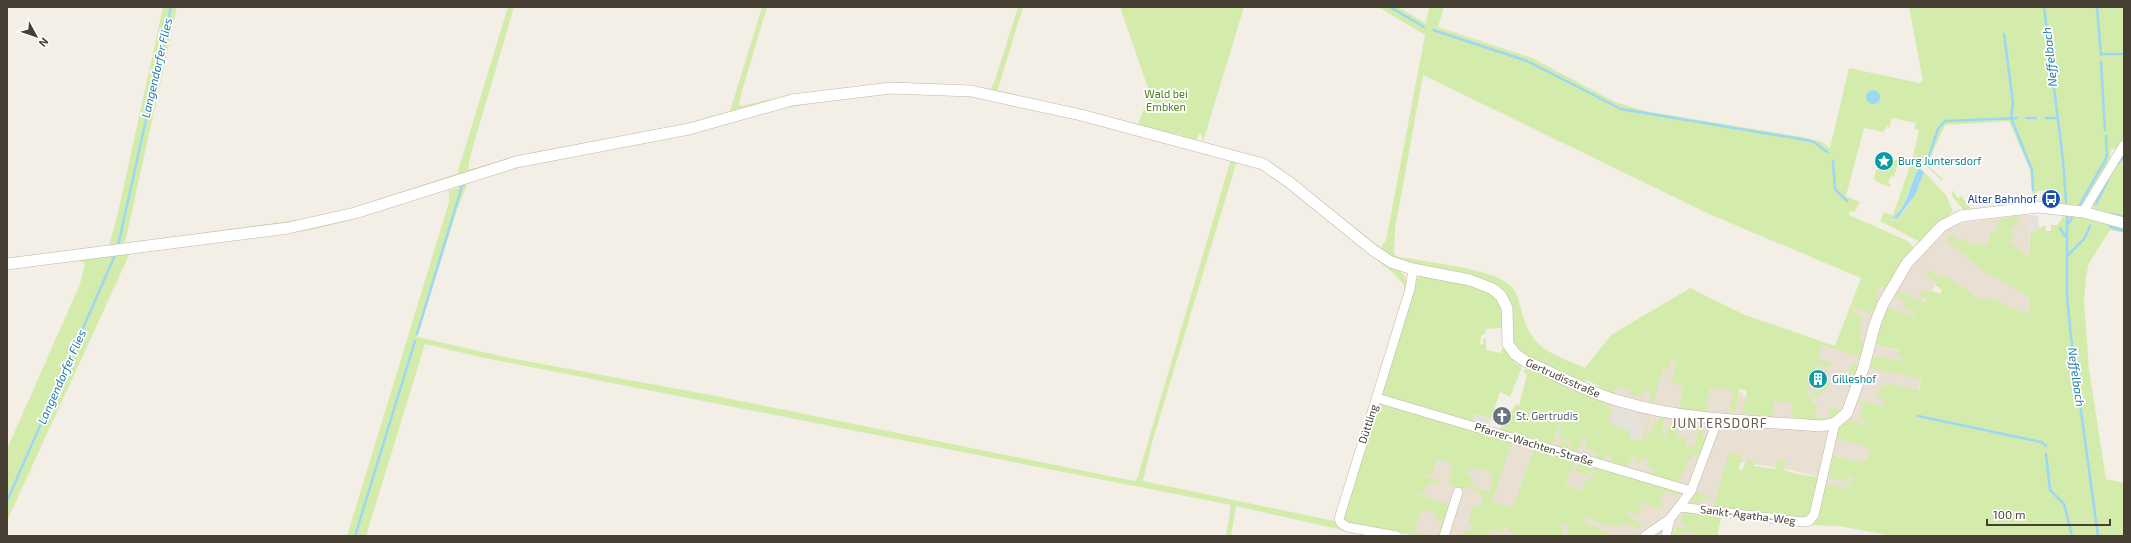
<svg xmlns="http://www.w3.org/2000/svg" width="2131" height="543" viewBox="0 0 2131 543" font-family="'Exo 2',sans-serif">
  <rect width="100%" height="100%" fill="#f4efe6"/>
  <g fill="#e9e0d3">
    <polygon points="2025,215 2030,215 2028,296 2031,323 1969,293 1942,274 1931,291 1929,290 1912,324 1883,314 1911,267 1950,226 1966,222"/>
    <polygon points="1893,277 1867,342 1928,360 1911,412 1858,400 1858,402 1883,409 1876,448 1848,493 1824,487 1826,478 1776,467 1727,461 1713,507 1714,536 1415,536 1401,533 1429,458 1512,440 1535,446 1512,508 1553,447 1560,418 1597,398 1684,339 1676,365 1709,394 1710,386 1743,393 1743,396 1746,397 1742,413 1813,343 1851,354 1844,328 1851,307"/>
  </g>
  <g fill="#d3ecab" fill-rule="evenodd">
    <path d="M 163,7 L 177,7 L 125,243 L 311,218 L 347,210 L 457,174 L 508,7 L 514,7 L 470,157 L 468,170 L 539,151 L 681,125 L 730,111 L 762,7 L 767,7 L 742,91 L 739,104 L 740,106 L 791,95 L 896,82 L 990,90 L 995,80 L 1018,7 L 1023,7 L 997,92 L 1138,124 L 1150,94 L 1120,7 L 1244,7 L 1203,142 L 1244,153 L 1267,161 L 1282,170 L 1381,248 L 1386,240 L 1425,35 L 1378,7 L 1398,7 L 1425,23 L 1430,7 L 1444,7 L 1438,27 L 1532,58 L 1615,102 L 1645,111 L 1808,138 L 1822,142 L 1830,148 L 1849,68 L 1919,83 L 1923,81 L 1909,7 L 2124,7 L 2124,142 L 2120,147 L 2111,150 C 2111,163 2092,201 2080,206 C 2073,209 2065,206 2059,202 L 2061,194 L 2056,193 L 2056,198 L 2048,199 L 2047,190 L 2037,191 L 2037,199 L 2030,206 L 1966,213 L 1952,196 L 1952,190 L 1958,198 L 1961,196 L 1971,209 L 2026,203 L 2033,198 L 2030,170 L 2009,121 L 1945,125 L 1927,165 L 1943,179 L 1941,180 L 1923,163 L 1913,157 L 1919,130 L 1914,129 L 1916,123 L 1892,118 L 1889,128 L 1887,126 L 1883,132 L 1864,128 L 1846,196 L 1860,202 L 1854,212 L 1850,211 L 1849,215 L 1908,241 L 1914,248 L 1885,288 L 1882,285 L 1876,292 L 1878,294 L 1875,298 L 1880,301 L 1874,313 L 1852,307 L 1853,313 L 1862,315 L 1859,331 L 1864,333 L 1860,334 L 1858,340 L 1865,342 L 1868,334 L 1862,358 L 1821,345 L 1819,359 L 1831,363 L 1830,368 L 1816,365 L 1815,367 L 1828,371 L 1825,380 L 1829,382 L 1827,391 L 1823,390 L 1820,396 L 1814,395 L 1811,403 L 1817,405 L 1814,416 L 1827,419 L 1830,408 L 1843,411 C 1826,423 1810,420 1791,418 L 1793,402 L 1774,401 L 1772,417 L 1742,413 L 1747,391 L 1739,389 L 1736,411 L 1732,411 L 1731,415 L 1729,415 L 1733,391 L 1710,387 L 1706,413 L 1680,408 L 1682,395 L 1681,386 L 1671,383 L 1677,361 L 1672,359 L 1669,369 L 1663,368 L 1653,404 L 1650,404 L 1651,391 L 1644,390 L 1642,397 L 1629,395 L 1631,390 L 1617,386 L 1614,395 L 1598,388 L 1599,386 L 1586,380 L 1585,382 L 1582,381 L 1581,382 L 1523,356 L 1513,346 C 1508,329 1515,310 1505,295 C 1489,273 1435,272 1410,266 C 1395,262 1390,250 1376,249 L 1267,163 L 1202,144 L 1202,135 L 1199,134 L 1197,140 L 1192,142 C 1178,134 1183,133 1166,135 L 998,94 L 997,92 L 991,90 L 989,92 C 907,79 821,88 742,110 L 737,109 L 726,115 L 691,125 L 542,153 L 471,173 L 465,171 L 457,177 L 367,208 L 309,222 L 7,262 L 7,258 L 109,245 L 117,217 ZM 1423,75 L 1709,214 L 1861,278 L 1835,346 L 1745,315 L 1690,288 L 1611,335 L 1585,368 C 1554,354 1533,351 1523,316 C 1520,306 1518,293 1510,285 C 1492,268 1423,262 1396,256 L 1394,253 L 1395,229 ZM 1814,370 L 1826,372 L 1821,392 L 1813,390 L 1811,398 L 1807,398 L 1810,383 L 1808,382 L 1810,374 L 1813,374 Z"/>
    <path d="M 910,90 L 968,93 L 994,97 L 1230,156 L 1237,160 L 1240,159 C 1281,168 1327,216 1360,242 C 1373,252 1391,261 1402,273 C 1407,278 1408,283 1408,289 L 1338,517 L 1339,525 L 1344,529 L 1384,536 L 1368,536 L 1236,506 L 1231,536 L 1226,536 L 1231,505 L 485,358 L 425,344 L 366,536 L 347,536 L 449,202 L 449,190 L 445,189 L 348,221 L 310,230 L 130,253 L 7,521 L 7,449 L 80,284 L 85,263 L 77,260 L 7,269 L 7,266 L 306,227 L 372,210 L 444,188 L 451,190 L 458,188 L 461,181 L 467,179 L 531,160 L 686,131 L 788,103 L 888,91 ZM 911,92 C 1000,96 1084,120 1170,142 C 1183,146 1221,152 1231,159 L 1137,479 L 1134,481 L 716,396 L 515,359 L 417,337 L 457,210 L 468,182 L 548,160 L 688,135 L 771,110 L 868,95 ZM 1239,161 L 1254,166 L 1278,179 L 1393,273 L 1404,285 L 1404,294 L 1334,521 L 1143,481 L 1152,443 L 1236,164 Z"/>
    <polygon points="2124,153 2124,219 2095,211 2092,205"/>
    <polygon points="1885,158 1899,161 1894,177 1891,176 1888,183 1891,185 1890,187 1877,182 1874,179 1879,160"/>
    <path d="M 1911,163 L 1919,168 C 1909,184 1907,208 1891,220 C 1906,219 1919,185 1924,172 L 1946,195 L 1953,211 C 1952,214 1925,237 1920,242 L 1880,221 L 1884,212 L 1893,215 Z"/>
    <polygon points="2065,214 2124,226 2124,233 2110,230 2089,263 2086,277 2084,301 2089,369 2106,479 2124,483 2124,536 1893,536 1839,526 1808,525 1722,515 1717,536 1693,536 1694,533 1683,531 1680,536 1671,536 1677,526 1685,528 1686,525 1680,523 1680,521 1696,492 1710,496 1709,500 1702,499 1701,505 1713,507 1729,452 1742,456 1739,470 1742,470 1747,460 1755,461 1754,466 1775,469 1778,459 1786,460 1784,470 1797,474 1826,478 1825,487 1832,485 1845,489 1846,485 1850,487 1853,476 1849,475 1847,482 1827,477 1832,456 1861,463 1862,459 1867,460 1870,448 1836,438 1838,430 1841,428 1840,426 1848,420 1866,425 1867,422 1859,418 1863,403 1858,402 1858,400 1886,406 1886,403 1883,402 1884,399 1875,396 1877,396 1881,386 1886,386 1887,383 1919,390 1922,379 1870,368 1872,356 1903,361 1903,358 1898,357 1899,351 1875,344 1886,307 1914,317 1916,313 1903,308 1906,302 1896,296 1899,292 1924,302 1926,298 1919,296 1921,290 1928,293 1929,290 1940,294 1942,290 1935,285 1937,282 1925,275 1929,270 1939,278 1942,274 1978,298 1985,300 1994,299 2016,310 2030,314 2028,296 1983,271 1946,240 1951,234 1961,242 1965,239 1974,246 1978,242 1984,247 1989,242 1991,232 1995,232 1999,219 2021,215 2016,226 2014,225 2010,232 2014,235 2009,242 2026,254 2025,256 2029,259 2030,233 2045,225 2046,231 2051,231 2051,225 2057,225"/>
    <polygon points="1422,275 1479,286 1501,300 1504,328 1486,329 1486,333 1481,336 1480,344 1483,345 1483,339 1486,339 1486,350 1501,353 1502,348 1507,349 1514,358 1514,362 1522,367 1510,397 1500,392 1491,419 1475,414 1472,424 1384,396 1382,393 1415,280"/>
    <polygon points="1852,363 1860,366 1852,390 1846,384"/>
    <polygon points="1525,369 1541,373 1604,400 1603,406 1607,402 1610,403 1608,408 1612,410 1608,422 1630,431 1630,438 1642,441 1650,414 1651,414 1645,438 1647,438 1649,432 1651,433 1655,420 1659,421 1660,415 1665,415 1662,434 1666,436 1670,423 1674,424 1674,429 1679,430 1678,437 1685,439 1687,437 1685,444 1687,445 1687,448 1689,446 1694,447 1699,424 1704,425 1702,436 1707,438 1700,456 1694,454 1691,460 1689,459 1678,483 1645,474 1652,472 1655,468 1646,466 1648,459 1641,457 1639,465 1635,463 1637,457 1633,456 1626,468 1619,466 1622,461 1618,466 1608,463 1612,459 1608,455 1601,461 1595,459 1598,452 1584,448 1588,439 1583,437 1576,454 1561,449 1559,447 1561,442 1571,445 1573,442 1559,438 1561,426 1558,426 1553,447 1499,430 1516,404 1519,405 1527,374 1523,372"/>
    <polygon points="1380,402 1512,440 1492,502 1512,508 1534,449 1575,461 1565,484 1581,491 1586,480 1589,481 1596,466 1681,491 1677,496 1666,491 1659,502 1664,506 1663,509 1658,506 1656,509 1638,500 1637,504 1646,510 1642,508 1638,515 1629,511 1626,515 1642,524 1637,529 1629,523 1626,527 1621,523 1617,527 1604,525 1583,517 1581,521 1588,523 1587,525 1598,527 1597,530 1608,532 1607,536 1566,536 1570,527 1561,523 1559,527 1564,529 1561,535 1558,536 1514,536 1515,533 1507,531 1508,527 1504,526 1502,534 1501,531 1490,529 1488,536 1463,536 1465,529 1469,531 1474,525 1468,523 1472,511 1470,510 1471,507 1475,508 1476,505 1480,506 1484,496 1471,490 1475,488 1490,492 1492,479 1489,472 1475,468 1466,472 1473,481 1476,479 1473,484 1465,489 1452,485 1448,480 1452,464 1437,459 1432,475 1426,473 1425,476 1439,481 1438,485 1428,482 1424,494 1420,492 1419,495 1451,505 1442,533 1439,532 1442,521 1435,519 1436,514 1422,509 1418,523 1416,523 1415,533 1424,536 1351,526 1342,519 1375,409"/>
    <polygon points="1579,462 1593,466 1588,476 1575,471"/>
  </g>
  <g fill="#e5e2de">
    <polygon points="2030,215 2038,216 2039,228 2030,233"/>
    <polygon points="1617,406 1637,410 1634,421 1639,423 1634,439 1630,438 1630,431 1611,424"/>
    <polygon points="1475,414 1491,419 1487,430 1472,426"/>
  </g>
  <g fill="#9dd7f6">
    <circle cx="1873" cy="97" r="7"/>
    <path d="M 1919,168 L 1924,172 L 1915,195 L 1898,218 L 1890,219 C 1907,212 1910,182 1919,168 Z"/>
  </g>
  <g fill="none" stroke-linecap="round" stroke-linejoin="round">
    <g stroke="#9dd7f6" stroke-width="2.5">
      <polyline points="1390,7 1424,27"/>
      <polyline points="2044,7 2063,160 2066,202"/>
      <polyline points="2097,7 2101,55"/>
      <polyline points="1433,30 1527,61 1621,109 1806,140 1814,142 1827,152"/>
      <polyline points="2004,34 2013,103 2011,118 2032,170 2033,190"/>
      <polyline points="2101,54 2124,54"/>
      <polyline points="2101,62 2105,130"/>
      <polyline points="2026,118 2036,118"/>
      <polyline points="2046,118 2058,118"/>
      <polyline points="1929,156 1938,129 1945,121 2017,118"/>
      <polyline points="1833,161 1835,189 1847,201"/>
      <polyline points="2117,164 2124,157"/>
      <polyline points="2080,204 2106,159 2107,155 2106,136"/>
      <polyline points="2096,204 2108,180"/>
      <polyline points="2112,214 2124,217"/>
      <polyline points="2067,217 2067,296 2071,337 2098,536"/>
      <polyline points="2067,225 2072,218"/>
      <polyline points="2110,227 2124,231"/>
      <polyline points="2060,228 2065,236"/>
      <polyline points="118,246 171,7"/>
      <polyline points="2068,255 2084,239 2090,226"/>
      <polyline points="417,334 463,183"/>
      <polyline points="1918,416 2041,442 2046,446"/>
      <polyline points="2046,454 2050,490 2064,504 2072,536"/>
      <polyline points="7,501 116,253"/>
      <polyline points="355,536 415,341"/>
    </g>
    <defs>
      <g id="minor">
        <polyline points="2083,212 2124,145"/>
        <polyline points="1377,398 1691,491"/>
        <polyline points="1680,507 1802,522 1809,521 1814,515 1835,423"/>
        <polyline points="1397,536 1347,527 1341,523 1339,519 1410,289 1413,269"/>
        <polyline points="1444,536 1458,492"/>
        <polyline points="1645,536 1670,519 1691,491 1718,419"/>
        <polyline points="1666,536 1670,519"/>
      </g>
      <path id="tertiary" d="M 7,264 L 288,228 L 355,213 L 516,162 L 689,129 L 792,100 L 891,88 L 971,91 L 1081,115 L 1263,164 L 1289,182 L 1373,250 L 1391,262 L 1413,269 L 1470,280 L 1493,289 L 1501,296 L 1507,308 L 1508,344 L 1515,354 L 1525,361 C 1557,375 1589,393 1623,402 C 1687,421 1756,421 1822,426 L 1835,423 L 1847,413 L 1864,366 L 1875,324 L 1883,304 L 1907,263 L 1942,226 L 1961,216 L 2039,207 L 2083,212 L 2124,223"/>
    </defs>
    <use href="#minor" stroke="#c0b6a8" stroke-width="10"/>
    <use href="#tertiary" stroke="#c0b6a8" stroke-width="12"/>
    <use href="#minor" stroke="#fff" stroke-width="9"/>
    <use href="#tertiary" stroke="#fff" stroke-width="11"/>
  </g>
  <defs>
    <symbol id="sight-disc" viewBox="-11 -11 22 22"><circle r="9.5" fill="#0f9aa8" stroke="#fff"/><path d="M0-6L1.8-2.2L6-1.7L2.9 1.2L3.7 5.4L0 3.3L-3.7 5.4L-2.9 1.2L-6-1.7L-1.8-2.2Z" fill="#fff"/></symbol>
    <symbol id="bus-disc" viewBox="-11 -11 22 22"><circle r="9.5" fill="#1a4fb4" stroke="#fff"/><path d="M-5-6H5V4H4V6H2V4H-2V6H-4V4H-5ZM-3.5-4V0h7V-4ZM-3.5 1.2v1.5H-2V1.2ZM2 1.2v1.5H3.5V1.2Z" fill="#fff"/></symbol>
    <symbol id="building-disc" viewBox="-11 -11 22 22"><circle r="9.5" fill="#0f9aa8" stroke="#fff"/><path d="M-4-6H4V6H1V3H-1V6H-4ZM-2.5-4.3h1.7v1.8h-1.7ZM.8-4.3h1.7v1.8H.8ZM-2.5-1h1.7V.8h-1.7ZM.8-1h1.7V.8H.8Z" fill="#fff"/></symbol>
    <symbol id="church-disc" viewBox="-11 -11 22 22"><circle r="9.5" fill="#6b7280" stroke="#fff"/><path d="M-1.2-6h2.4v3.5h3.3v2.4h-3.3V6h-2.4V-.1h-3.3v-2.4h3.3Z" fill="#fff"/></symbol>
  </defs>
  <g fill-rule="evenodd">
    <use href="#sight-disc" x="1873" y="150" width="22" height="22"/>
    <use href="#bus-disc" x="2040" y="188" width="22" height="22"/>
    <use href="#building-disc" x="1807" y="368" width="22" height="22"/>
    <use href="#church-disc" x="1491" y="405" width="22" height="22"/>
  </g>
  <g text-anchor="middle" stroke-width="3.5" stroke-linejoin="round" paint-order="stroke">
    <g font-size="11" fill="#4c7e23" stroke="#fff">
      <text x="1166" y="98">Wald bei<tspan x="1166" dy="13">Embken</tspan></text>
    </g>
    <g font-size="11" fill="#0d838f" stroke="#fff" text-anchor="start">
      <text x="1898" y="165">Burg Juntersdorf</text>
      <text x="1832" y="383">Gilleshof</text>
    </g>
    <g font-size="11" fill="#164399" stroke="#fff" text-anchor="end">
      <text x="2037" y="203">Alter Bahnhof</text>
    </g>
    <g font-size="11" fill="#473f34" stroke="#fff">
      <text transform="translate(1563 378) rotate(24)" y="4">Gertrudisstraße</text>
      <text transform="translate(1368 424) rotate(-72)" y="4">Düttling</text>
      <text transform="translate(1534 444) rotate(17)" y="4">Pfarrer-Wachten-Straße</text>
      <text transform="translate(1748 515) rotate(7)" y="4">Sankt-Agatha-Weg</text>
    </g>
    <g font-size="11" fill="#5b616d" stroke="#fff" text-anchor="start">
      <text x="1516" y="420">St. Gertrudis</text>
    </g>
    <g font-size="12" font-style="italic" fill="#237aab" stroke="#fff">
      <text transform="translate(2050 57) rotate(-96)" y="4">Neffelbach</text>
      <text transform="translate(157 68) rotate(-77)" y="4">Langendorfer Flies</text>
      <text transform="translate(62 377) rotate(-66)" y="4">Langendorfer Flies</text>
      <text transform="translate(2076 377) rotate(82)" y="4">Neffelbach</text>
    </g>
    <g font-size="13" letter-spacing="1" fill="#6b5c4b" stroke="#fff">
      <text x="1720" y="428">JUNTERSDORF</text>
    </g>
  </g>
  <rect width="2131" height="543" fill="none" stroke="#473f34" stroke-width="16"/>
  <g transform="translate(36 36) rotate(130)" stroke="#ffffff" stroke-width="3" paint-order="stroke">
  <path d="M0-3L7 15L0 10L-7 15Z" fill="#473f34"/>
  <text y="-6" font-size="11" font-weight="bold" text-anchor="middle" fill="#473f34">N</text>
  </g>
  <path d="M1987 519v6h123v-6" fill="none" stroke="#473f34" stroke-width="2"/>
  <text x="1993" y="519" font-size="12" fill="#473f34" stroke="#ffffff" stroke-width="3" paint-order="stroke">100 m</text>
</svg>
